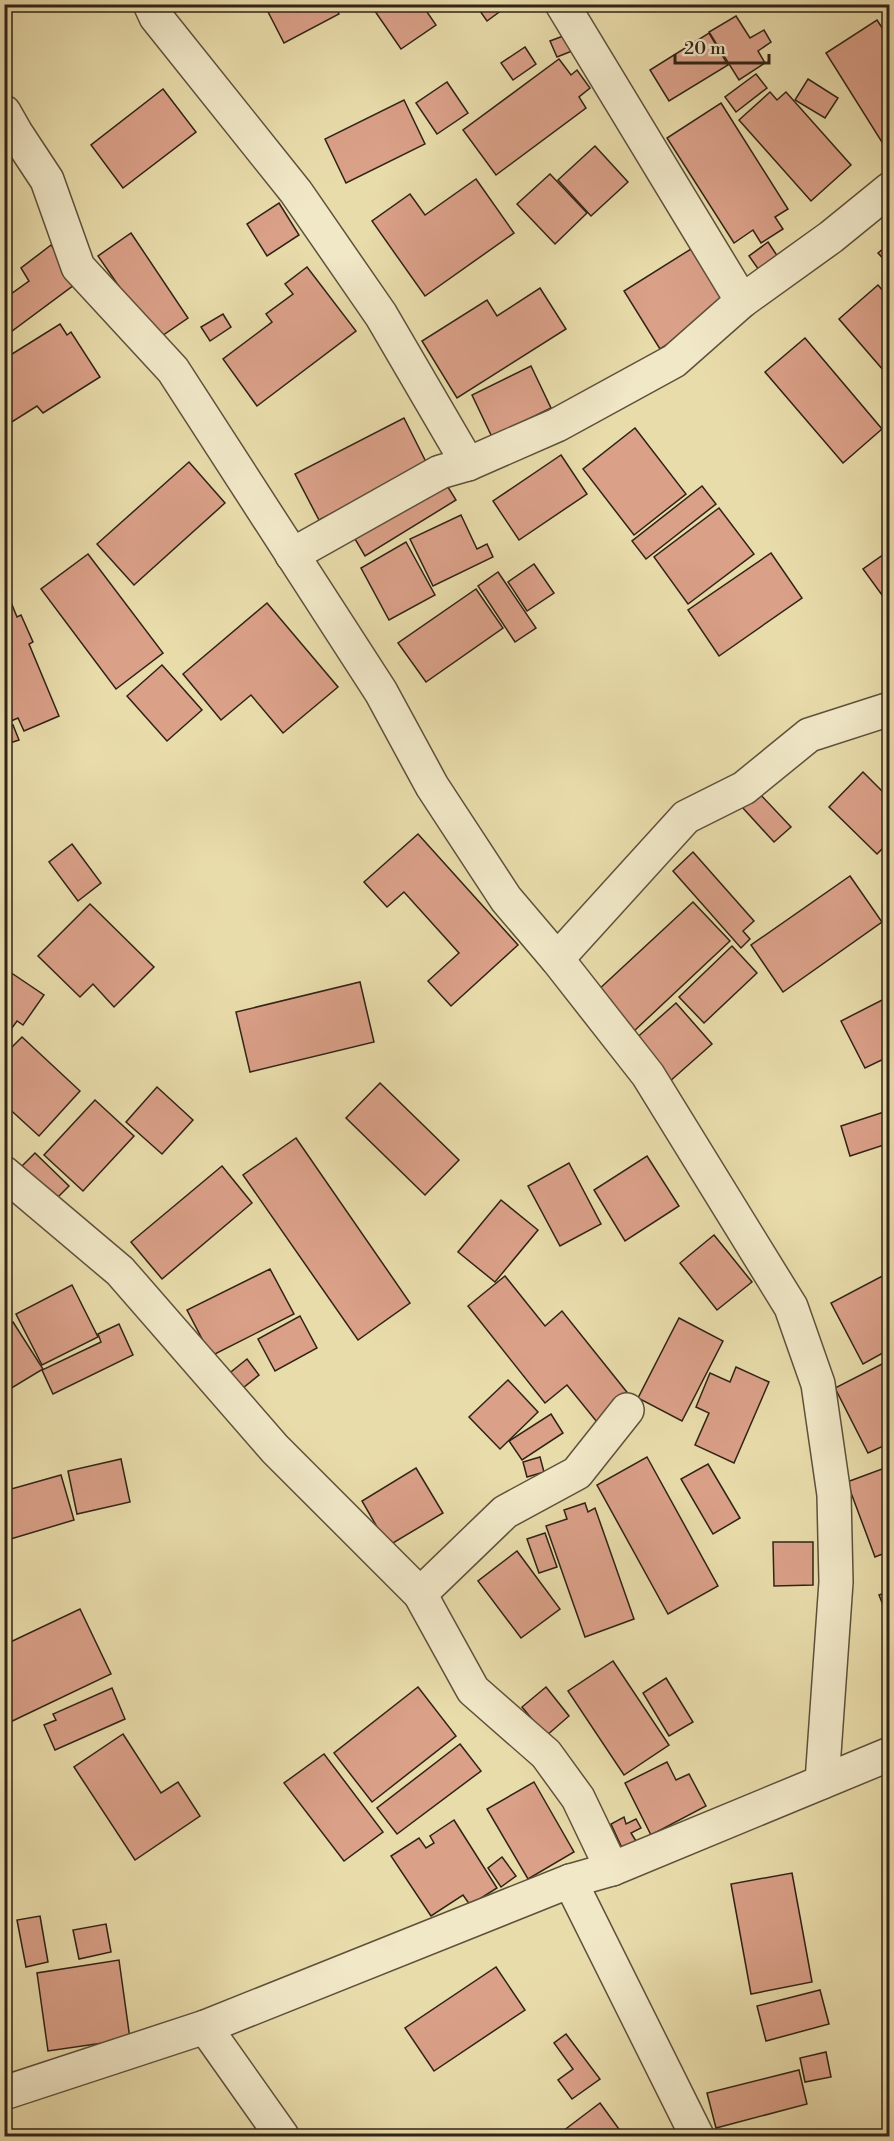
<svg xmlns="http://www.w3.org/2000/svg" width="894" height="2141" viewBox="0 0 894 2141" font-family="'Libre Bodoni',serif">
  <rect width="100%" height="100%" fill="#e9dcab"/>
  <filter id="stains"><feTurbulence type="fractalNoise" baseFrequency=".00333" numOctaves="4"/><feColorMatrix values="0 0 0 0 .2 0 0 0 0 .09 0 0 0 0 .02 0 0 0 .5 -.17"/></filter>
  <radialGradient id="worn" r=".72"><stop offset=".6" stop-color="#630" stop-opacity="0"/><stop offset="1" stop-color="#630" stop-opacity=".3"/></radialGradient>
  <g fill="#daa088" stroke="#302316" stroke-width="1.5">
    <polygon points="264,4 334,4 339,14 284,43"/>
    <polygon points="370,4 431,4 433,8 427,12 436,25 401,49"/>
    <polygon points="475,4 510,4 487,21"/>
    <polygon points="736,16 750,38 764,30 771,42 758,51 765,63 739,80 709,32"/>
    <polygon points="877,20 890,40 890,155 826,53"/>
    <polygon points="571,33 577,49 557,57 550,41"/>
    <polygon points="709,33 728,65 669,101 650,70"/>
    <polygon points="525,47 536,64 513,80 501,63"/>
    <polygon points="559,59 571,75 577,70 590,88 579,97 586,108 496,175 463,130"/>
    <polygon points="756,74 767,88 736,112 725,97"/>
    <polygon points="808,79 838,98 825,118 795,100"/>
    <polygon points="447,82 468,113 437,134 416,103"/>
    <polygon points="163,89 196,132 123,188 91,145"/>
    <polygon points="770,92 777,100 786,92 851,165 811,201 739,120"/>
    <polygon points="404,100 425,144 346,183 325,139"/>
    <polygon points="721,103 788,209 775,217 783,229 761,243 753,230 734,243 667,138"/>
    <polygon points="595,146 628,182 591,216 558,180"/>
    <polygon points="550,174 587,213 555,244 517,204"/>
    <polygon points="476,179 514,233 425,296 372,221 410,194 425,215"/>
    <polygon points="279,203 299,235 267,256 247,224"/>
    <polygon points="131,233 188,318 156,340 98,256"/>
    <polygon points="768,242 780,260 761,273 749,256"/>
    <polygon points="890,243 890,266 878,253"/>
    <polygon points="51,245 78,282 4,337 4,299 29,281 21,268"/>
    <polygon points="691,249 727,307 660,349 624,291"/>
    <polygon points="307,267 356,331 257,406 223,359 272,322 266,314 293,294 285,284"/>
    <polygon points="878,285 890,299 890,378 839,319"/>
    <polygon points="540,288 566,329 457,398 422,341 487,300 497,316"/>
    <polygon points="223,314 231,327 210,341 201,327"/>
    <polygon points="60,324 67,335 71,332 100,377 43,413 37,406 7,425 4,421 4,359"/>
    <polygon points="805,338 882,429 843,463 765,372"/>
    <polygon points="531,366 551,408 492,437 472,395"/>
    <polygon points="404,418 427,464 319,520 295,474"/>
    <polygon points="635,428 686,494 634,535 583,469"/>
    <polygon points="561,455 587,494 519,540 493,501"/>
    <polygon points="189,462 225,503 134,585 97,544"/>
    <polygon points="446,484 456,500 365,556 355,539"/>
    <polygon points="702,486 716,504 646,559 632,541"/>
    <polygon points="719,508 754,554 688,604 654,557"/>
    <polygon points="461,515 477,549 487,544 493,557 433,586 410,539"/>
    <polygon points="406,542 435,595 389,620 361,568"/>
    <polygon points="890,550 890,606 863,569"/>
    <polygon points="771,553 802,598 719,656 688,610"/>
    <polygon points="88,554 163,653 116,689 41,589"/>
    <polygon points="534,564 554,593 527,611 508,582"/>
    <polygon points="498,572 536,628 515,642 478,586"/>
    <polygon points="476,589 503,628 426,682 398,643"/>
    <polygon points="8,595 17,617 21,615 33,642 29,644 59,716 24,731 18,718 4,724 4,596"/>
    <polygon points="267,603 338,687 283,733 251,695 221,720 183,674"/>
    <polygon points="162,665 202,710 167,741 127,696"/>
    <polygon points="13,725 19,740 4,745 4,728"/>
    <polygon points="863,772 890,799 890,841 877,854 829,807"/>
    <polygon points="758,792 791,827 774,842 742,807"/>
    <polygon points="418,834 518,945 451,1006 428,981 459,953 404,892 387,907 364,882"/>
    <polygon points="72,844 101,883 78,901 49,862"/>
    <polygon points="693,852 754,921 743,931 750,939 741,948 673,871"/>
    <polygon points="850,876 882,922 783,992 751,945"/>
    <polygon points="693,902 730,941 633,1032 596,992"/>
    <polygon points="90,904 154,967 114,1007 93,984 80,997 38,956"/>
    <polygon points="732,946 757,973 704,1023 679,997"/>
    <polygon points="4,968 44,995 23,1025 17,1021 4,1039"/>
    <polygon points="360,982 374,1042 250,1072 236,1012"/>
    <polygon points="890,996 890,1056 865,1068 841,1021"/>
    <polygon points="676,1003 712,1044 669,1082 633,1041"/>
    <polygon points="22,1037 80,1091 39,1136 4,1104 4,1055"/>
    <polygon points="380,1083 459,1160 425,1195 346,1118"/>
    <polygon points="157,1087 193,1120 162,1154 126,1122"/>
    <polygon points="95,1100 134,1136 83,1191 44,1155"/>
    <polygon points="890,1110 890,1143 850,1156 841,1126"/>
    <polygon points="296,1138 410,1303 358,1340 243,1175"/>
    <polygon points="35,1153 69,1186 56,1199 22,1166"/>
    <polygon points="647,1156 679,1206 625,1241 594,1190"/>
    <polygon points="569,1163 601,1224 560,1246 528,1186"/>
    <polygon points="222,1166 252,1203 162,1279 131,1242"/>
    <polygon points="501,1200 538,1230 495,1282 458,1252"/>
    <polygon points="714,1235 752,1282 717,1310 680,1263"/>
    <polygon points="270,1269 294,1314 211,1356 187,1310"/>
    <polygon points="890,1272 890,1349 863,1364 831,1303"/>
    <polygon points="505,1276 545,1326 562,1311 630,1396 597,1422 567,1385 545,1403 468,1306"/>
    <polygon points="72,1285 98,1337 42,1365 16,1314"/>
    <polygon points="300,1316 317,1348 275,1371 258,1339"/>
    <polygon points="679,1318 723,1341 682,1421 638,1398"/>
    <polygon points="13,1322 43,1369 5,1392 4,1327"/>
    <polygon points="119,1324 133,1355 53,1394 42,1370 101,1342 98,1334"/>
    <polygon points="247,1359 259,1375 238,1392 226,1376"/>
    <polygon points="882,1364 890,1380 890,1443 868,1453 835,1388"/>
    <polygon points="736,1367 769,1382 734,1463 695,1445 709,1413 696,1407 710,1373 730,1382"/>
    <polygon points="508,1380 538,1412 500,1449 469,1417"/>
    <polygon points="551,1414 563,1433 522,1460 509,1441"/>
    <polygon points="540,1457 544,1472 527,1477 523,1462"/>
    <polygon points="647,1457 718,1586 668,1614 597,1485"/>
    <polygon points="121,1459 130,1502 77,1514 68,1471"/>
    <polygon points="708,1464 740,1518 713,1534 681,1479"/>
    <polygon points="890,1466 890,1551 875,1557 847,1482"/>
    <polygon points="416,1468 443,1513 388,1546 362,1501"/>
    <polygon points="61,1475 74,1520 4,1541 4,1491"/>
    <polygon points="585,1503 588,1512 595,1508 634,1619 585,1637 546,1526 567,1519 564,1510"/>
    <polygon points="545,1533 557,1567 539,1573 527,1539"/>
    <polygon points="773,1542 813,1542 813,1585 774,1586"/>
    <polygon points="517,1551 560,1609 521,1638 478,1581"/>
    <polygon points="890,1591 890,1623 879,1595"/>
    <polygon points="80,1609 111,1674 4,1725 4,1645"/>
    <polygon points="613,1661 669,1745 624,1775 568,1691"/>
    <polygon points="666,1678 693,1722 669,1736 643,1693"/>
    <polygon points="418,1687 456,1736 372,1802 334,1753"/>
    <polygon points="546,1687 569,1716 546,1736 522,1707"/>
    <polygon points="112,1688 125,1719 55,1750 44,1725 56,1720 53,1714"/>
    <polygon points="123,1734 161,1793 178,1782 200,1816 135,1860 74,1767"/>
    <polygon points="460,1744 481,1771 397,1834 377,1808"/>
    <polygon points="324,1754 383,1832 344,1861 284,1783"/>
    <polygon points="667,1762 676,1780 689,1774 706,1806 651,1835 625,1783"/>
    <polygon points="534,1782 574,1852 528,1879 487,1809"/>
    <polygon points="624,1817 626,1824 636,1819 641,1828 631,1833 636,1841 622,1848 611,1824"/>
    <polygon points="454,1820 497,1888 470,1905 463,1895 431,1916 391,1856 419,1838 426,1848 434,1843 430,1836"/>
    <polygon points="502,1857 516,1876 501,1887 488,1868"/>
    <polygon points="792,1873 812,1982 751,1994 731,1884"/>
    <polygon points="40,1916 48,1962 26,1967 17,1920"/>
    <polygon points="106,1924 111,1952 79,1959 73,1930"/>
    <polygon points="119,1960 130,2039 48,2051 37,1973"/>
    <polygon points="496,1967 525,2010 434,2071 405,2028"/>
    <polygon points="820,1990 829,2024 766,2041 757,2006"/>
    <polygon points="4,2009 10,2032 4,2034"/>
    <polygon points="566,2034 600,2079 572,2099 558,2080 573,2069 554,2043"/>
    <polygon points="826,2052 831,2077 805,2082 800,2058"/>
    <polygon points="799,2070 807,2104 716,2128 707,2093"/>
    <polygon points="600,2103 624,2136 568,2136 563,2131"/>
  </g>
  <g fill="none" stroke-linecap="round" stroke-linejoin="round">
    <defs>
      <g id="minor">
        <polyline points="150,4 156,17 296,192 381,315 468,464"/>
        <polyline points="562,4 742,301"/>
        <polyline points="4,112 16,133 47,180 78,267 173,370 381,692 432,786 506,899 557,959 648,1075 791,1307 818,1384 834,1495 836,1582 822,1782"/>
        <polyline points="292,555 440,472 468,464 557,425 674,361 742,301 831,237 890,189"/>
        <polyline points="557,959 686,817 744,788 809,735 890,709"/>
        <polyline points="4,1173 120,1271 275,1449 420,1594 473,1690 546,1754 578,1798 612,1869"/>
        <polyline points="420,1594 505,1512 577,1473 627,1410"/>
        <polyline points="570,1881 697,2136"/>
        <polyline points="205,2027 282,2136"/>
        <polyline points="4,2093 205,2027 570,1881 612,1869 890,1754"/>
      </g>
    </defs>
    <use href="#minor" stroke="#5e513b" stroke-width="36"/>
    <use href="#minor" stroke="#f1e8c8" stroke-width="33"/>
  </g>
  <rect width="894" height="2141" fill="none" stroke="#e9dcab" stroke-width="24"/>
  <rect x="6" y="6" width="882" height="2129" fill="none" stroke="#302316" stroke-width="3"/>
  <rect x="12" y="12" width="870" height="2117" fill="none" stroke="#302316" stroke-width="1.5"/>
  <path d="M675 54v9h94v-9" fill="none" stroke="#302316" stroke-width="3"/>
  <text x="684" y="54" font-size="18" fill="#302316" stroke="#f1e8c8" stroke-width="4.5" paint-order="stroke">20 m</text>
  <rect width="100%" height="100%" filter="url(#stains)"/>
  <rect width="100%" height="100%" fill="url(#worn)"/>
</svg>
